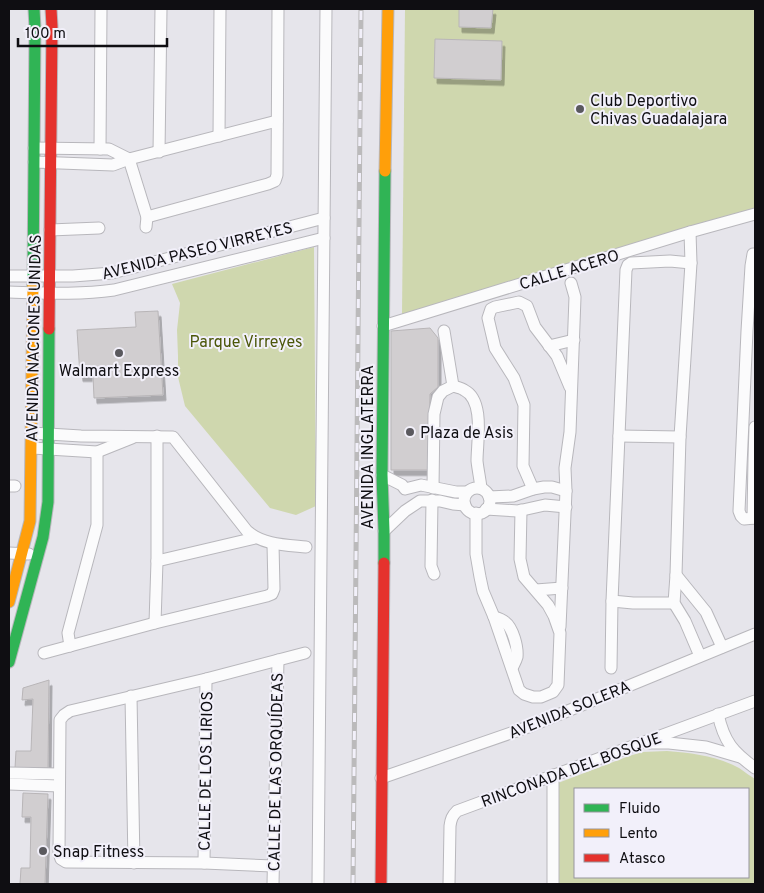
<svg xmlns="http://www.w3.org/2000/svg" width="764" height="893" viewBox="0 0 764 893" font-family="Overpass,sans-serif">
  <defs>
    <filter id="shadow"><feDropShadow dx="3" dy="5.5" stdDeviation="0" flood-color="#0004"/></filter>
  </defs>
  <rect width="100%" height="100%" fill="#e6e5eb"/>
  <g fill="#cfd7ae" fill-rule="evenodd">
    <polygon points="405,9 755,9 755,210 402,315"/>
    <polygon points="314,247 316,506 296,515 270,508 185,406 178,377 178,356 177,330 180,303 172,284"/>
    <path d="M 667,751 C 692,753 717,756 739,768 C 745,772 750,776 755,779 L 755,884 L 553,884 L 558,783 L 629,756 L 643,752 ZM 575,789 L 748,789 L 748,877 L 575,877 Z"/>
  </g>
  <g fill="#d1ced0" stroke="#b8b5b7" filter="url(#shadow)">
    <polygon points="459,9 493,9 491,28 459,27"/>
    <polygon points="435,39 502,41 501,80 434,78"/>
    <polygon points="158,311 163,395 94,398 93,376 80,376 77,330 136,327 135,312"/>
    <polygon points="430,328 438,338 438,387 430,394 429,470 391,470 391,331"/>
    <polygon points="49,680 48,768 15,768 16,751 31,751 33,699 22,700 23,688"/>
    <polygon points="23,793 48,794 45,884 20,884 21,868 30,868 31,817 22,817"/>
  </g>
  <g fill="none" stroke-linecap="round" stroke-linejoin="round">
    <defs>
      <g id="street">
        <polyline points="219,136 220,9"/>
        <polyline points="34,148 109,149 129,159 147,217 146,227"/>
        <polyline points="100,149 101,9"/>
        <polyline points="159,152 161,9"/>
        <polyline points="34,162 113,165 129,159 277,121"/>
        <polyline points="147,217 268,184 275,181 277,175 278,9"/>
        <polyline points="50,230 99,228"/>
        <polyline points="690,232 691,263 680,437 676,575 674,603 685,621 700,656"/>
        <polyline points="753,254 751,266 747,331 739,511 741,516 744,519 755,518"/>
        <polyline points="9,276 73,276 112,273 324,218"/>
        <path d="M 9,292 C 44,293 79,295 114,290 L 324,238"/>
        <polyline points="383,326 690,232 755,214"/>
        <polyline points="444,331 453,386"/>
        <polyline points="549,346 574,340"/>
        <path d="M 32,433 L 81,436 L 173,437 L 247,531 C 263,545 285,545 306,547"/>
        <polyline points="619,436 680,437"/>
        <polyline points="32,448 97,452 132,438"/>
        <polyline points="382,475 402,485 405,489 421,485 456,492 467,492"/>
        <polyline points="9,486 15,486"/>
        <path d="M 433,488 L 434,414 L 438,397 L 443,391 L 453,386 C 456,387 461,388 464,390 C 485,400 477,442 477,461 C 478,470 480,479 481,488"/>
        <circle cx="477" cy="501" r="13"/>
        <polyline points="533,489 523,466 524,405 514,378 495,348 488,318 491,309 495,307 519,302 527,306 535,327 557,356 570,387"/>
        <polyline points="489,497 513,496 533,489 544,487 552,487 566,491"/>
        <polyline points="432,500 431,566 434,574"/>
        <polyline points="486,509 518,511 545,505 566,507"/>
        <polyline points="476,513 476,554 480,577 483,591 494,617 519,690 524,694 533,697 541,697 553,692 558,685 560,633 554,616 548,605 524,577 520,559 521,510"/>
        <polyline points="753,518 754,458 755,427"/>
        <polyline points="384,531 405,511 420,501 440,501 453,504 465,505"/>
        <polyline points="9,553 29,554"/>
        <polyline points="157,561 255,538"/>
        <polyline points="676,575 706,612 722,647"/>
        <polyline points="536,590 562,588"/>
        <polyline points="612,601 633,603 674,603"/>
        <path d="M 494,617 C 498,618 503,620 505,622 C 513,628 518,647 517,657 C 516,661 514,664 512,668"/>
        <polyline points="155,623 157,561 157,436"/>
        <polyline points="560,627 566,491 565,468 570,432 575,297 571,283"/>
        <polyline points="70,646 68,633 97,525 97,452"/>
        <polyline points="44,653 155,623 267,596 272,594 274,589 273,544"/>
        <polyline points="611,668 612,601 626,270 628,265 631,263 670,261 691,263"/>
        <polyline points="131,696 134,863"/>
        <path d="M 718,714 C 724,742 733,752 755,768"/>
        <polyline points="648,743 669,743 706,747 740,757"/>
        <polyline points="9,773 59,774"/>
        <polyline points="381,778 531,726 755,634"/>
        <polyline points="9,784 59,786"/>
        <polyline points="204,863 206,679"/>
        <polyline points="273,866 204,863 66,862 61,859 59,853 60,720 64,715 70,711 206,679 305,653"/>
        <polyline points="273,884 278,660"/>
        <polyline points="318,884 326,9"/>
        <path d="M 449,884 L 450,826 C 451,819 452,816 457,811 L 755,701"/>
        <polyline points="553,884 553,775"/>
      </g>
      <g id="fast">
        <polyline points="33,285 35,28 34,9"/>
        <polyline points="384,563 384,531 382,475 385,171"/>
        <polyline points="9,662 43,537 48,502 49,329"/>
      </g>
      <g id="slow">
        <polyline points="385,171 388,9"/>
        <polyline points="9,602 30,521 33,285"/>
      </g>
      <g id="jam">
        <polyline points="49,329 52,26 51,9"/>
        <polyline points="381,884 384,563"/>
      </g>
    </defs>
    <use href="#street" stroke="#b8b7bc" stroke-width="13"/>
    <use href="#fast" stroke="#b8b7bc" stroke-width="13"/>
    <use href="#slow" stroke="#b8b7bc" stroke-width="13"/>
    <use href="#jam" stroke="#b8b7bc" stroke-width="13"/>
    <use href="#street" stroke="#fbfbfc" stroke-width="11"/>
    <use href="#fast" stroke="#30b455" stroke-width="11"/>
    <use href="#slow" stroke="#ff9f0a" stroke-width="11"/>
    <use href="#jam" stroke="#e5322d" stroke-width="11"/>
    <defs>
      <polyline id="rail" points="353,884 361,9"/>
    </defs>
    <use href="#rail" stroke="#bbbabb" stroke-width="5"/>
    <use href="#rail" stroke="#f2f0fa" stroke-width="3" stroke-dasharray="9" stroke-linecap="butt"/>
  </g>
  <g fill="#5a595e" stroke="#f2f0fa" stroke-width="2">
    <circle cx="580" cy="109" r="5"/>
    <circle cx="119" cy="353" r="5"/>
    <circle cx="410" cy="432" r="5"/>
    <circle cx="43" cy="851" r="5"/>
  </g>
  <g text-anchor="middle" stroke-width="4" stroke-linejoin="round" paint-order="stroke">
    <g font-size="16" fill="#0f0e12" stroke="#f2f0fa" text-anchor="start">
      <text x="590" y="106">Club Deportivo<tspan x="590" dy="18">Chivas Guadalajara</tspan></text>
      <text x="119" y="376" text-anchor="middle">Walmart Express</text>
      <text x="420" y="438">Plaza de Asis</text>
      <text x="53" y="857">Snap Fitness</text>
    </g>
    <g font-size="16" fill="#0f0e12" stroke="#f2f0fa">
      <text transform="translate(197 250) rotate(-14)" y="6">AVENIDA PASEO VIRREYES</text>
      <text transform="translate(569 269) rotate(-17)" y="6">CALLE ACERO</text>
      <text transform="translate(33 338) rotate(-89)" y="6">AVENIDA NACIONES UNIDAS</text>
      <text transform="translate(367 447) rotate(-90)" y="6">AVENIDA INGLATERRA</text>
      <text transform="translate(569 709) rotate(-22)" y="6">AVENIDA SOLERA</text>
      <text transform="translate(571 769) rotate(-20)" y="6">RINCONADA DEL BOSQUE</text>
      <text transform="translate(205 771) rotate(-89)" y="6">CALLE DE LOS LIRIOS</text>
      <text transform="translate(275 772) rotate(-89)" y="6">CALLE DE LAS ORQUÍDEAS</text>
    </g>
    <g font-size="16" fill="#4b5608" stroke="#f2f0fa">
      <text x="246" y="347">Parque Virreyes</text>
    </g>
  </g>
  <rect width="764" height="893" fill="none" stroke="#0f0e12" stroke-width="20"/>
  <rect x="574" y="788" width="175" height="90" fill="#f2f0fa" stroke="#97969d"/>
  <rect x="584" y="804" width="25" height="8" fill="#30b455" stroke="#97969d"/>
  <text x="619" y="813" font-size="15" fill="#0f0e12">Fluido</text>
  <rect x="584" y="829" width="25" height="8" fill="#ff9f0a" stroke="#97969d"/>
  <text x="619" y="838" font-size="15" fill="#0f0e12">Lento</text>
  <rect x="584" y="854" width="25" height="8" fill="#e5322d" stroke="#97969d"/>
  <text x="619" y="863" font-size="15" fill="#0f0e12">Atasco</text>
  <path d="M18 38v8h149v-8" fill="none" stroke="#0f0e12" stroke-width="2.5"/>
  <text x="25" y="38" font-size="15" fill="#0f0e12" stroke="#f2f0fa" stroke-width="4" paint-order="stroke">100 m</text>
</svg>
